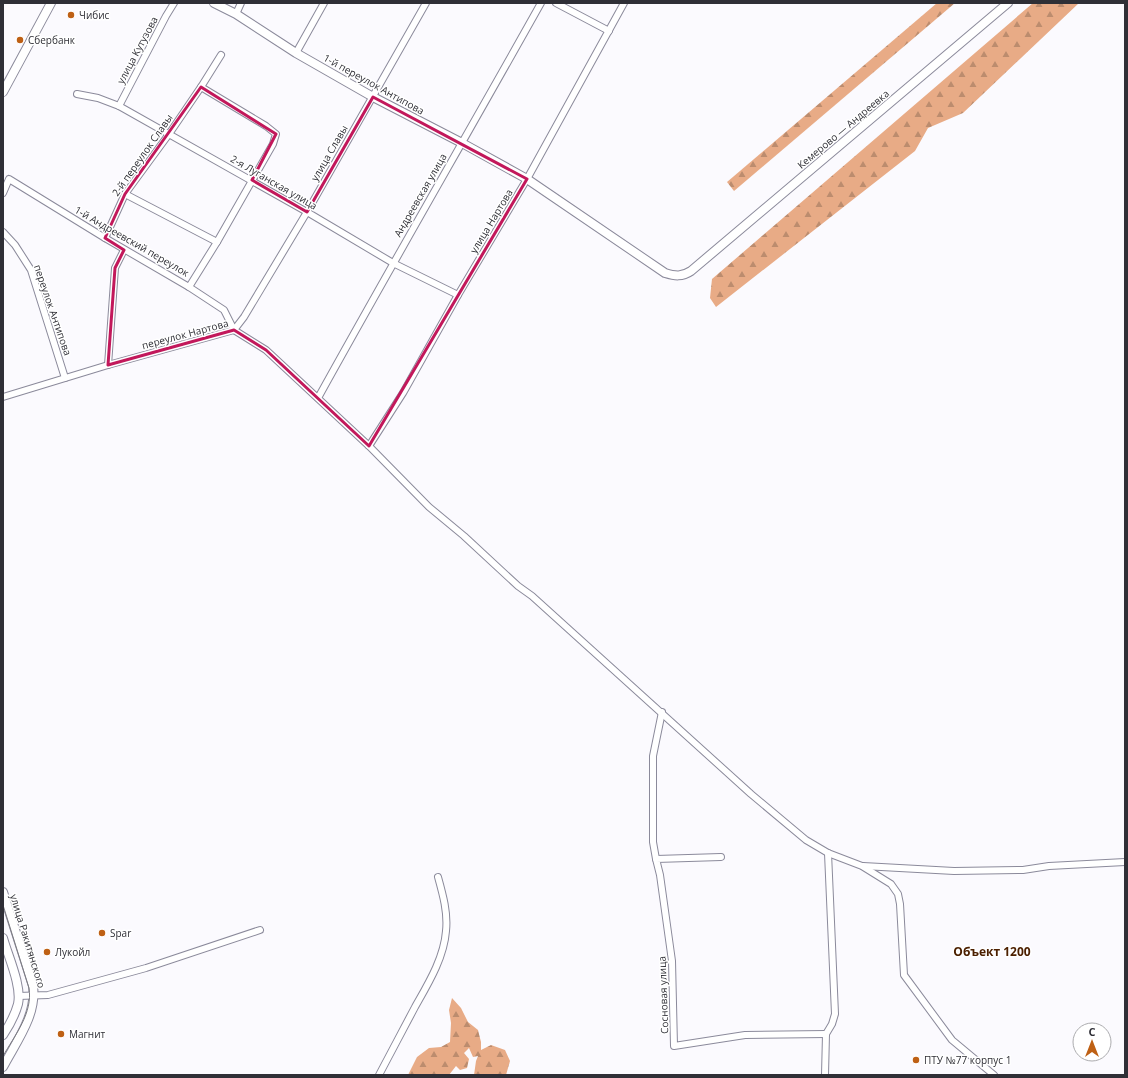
<svg xmlns="http://www.w3.org/2000/svg" width="1128" height="1078" viewBox="0 0 1128 1078" font-family="'Open Sans',sans-serif">
  <defs>
    <pattern id="forest-firs" width="22" height="20" patternUnits="userSpaceOnUse"><rect width="22" height="20" fill="#e8ab86"/><path d="M5 1l3.5 6h-7zM16 11l3.5 6h-7z" fill="#bc8c6e"/></pattern>
  </defs>
  <rect width="100%" height="100%" fill="#fbfafe"/>
  <g fill="url(#forest-firs)">
    <polygon points="937,3 955,3 734,191 727,182"/>
    <polygon points="1033,3 1079,3 963,113 928,128 915,151 716,307 710,298 712,279"/>
    <polygon points="452,998 461,1008 468,1022 478,1030 481,1042 481,1050 491,1045 505,1050 510,1061 506,1075 474,1075 476,1061 478,1056 473,1057 469,1048 464,1053 469,1059 467,1068 460,1070 456,1066 449,1075 408,1075 417,1057 429,1048 441,1047 450,1042 451,1023 449,1010"/>
  </g>
  <g fill="none" stroke-linecap="round" stroke-linejoin="round">
    <defs>
      <g id="minor">
        <polyline points="556,3 609,31"/>
        <polyline points="236,14 241,3"/>
        <polyline points="296,53 324,3"/>
        <polyline points="77,94 98,98 119,106 307,212 393,263 458,295"/>
        <polyline points="119,106 166,16 174,3"/>
        <polyline points="3,193 9,179 105,238 189,287 224,310 234,330 244,317 307,212 426,3"/>
        <polyline points="125,194 217,242"/>
        <polyline points="3,232 15,245 31,270 65,378"/>
        <polyline points="105,238 125,194 169,134 201,87 221,55"/>
        <polyline points="189,287 217,242 273,144 276,134 266,126 201,87"/>
        <polyline points="108,365 115,268 124,250"/>
        <polyline points="3,397 108,365 234,330 266,350 369,446 429,507 464,536 518,586 532,596 751,794 806,840 828,853 862,866 891,884 898,894 900,904 904,975 952,1040 994,1075"/>
        <path d="M 318,398 C 391,266 467,135 541,3"/>
        <polyline points="369,446 403,393 458,295 527,179 624,3"/>
        <polyline points="721,857 656,859 660,875 672,961 674,1046 745,1035 826,1034"/>
        <polyline points="656,859 653,842 653,756 662,712"/>
        <polyline points="863,866 954,871 1023,870 1049,866 1125,862"/>
        <polyline points="18,996 48,995 146,968 260,930"/>
        <path d="M 379,1075 C 391,1052 403,1030 415,1007 C 428,984 444,958 446,931 C 448,913 443,895 438,877"/>
        <polyline points="825,1075 826,1034 832,1024 835,1014 828,853"/>
      </g>
      <g id="major">
        <path d="M 214,3 L 236,14 L 296,53 L 373,97 L 462,143 L 527,179 L 665,273 C 675,276 682,277 691,271 L 1008,3"/>
        <polyline points="3,92 51,3"/>
        <path d="M 3,892 L 33,986 C 37,1015 16,1042 3,1067"/>
        <path d="M 3,938 C 8,956 22,986 18,1004 C 15,1015 9,1026 3,1035"/>
      </g>
    </defs>
    <use href="#minor" stroke="#8b8a9b" stroke-width="8"/>
    <use href="#major" stroke="#8b8a9b" stroke-width="10"/>
    <use href="#minor" stroke="#fff" stroke-width="6"/>
    <use href="#major" stroke="#fff" stroke-width="8"/>
    <path stroke="#7c7c82" stroke-width="1" d="M 3,905 L 29,988 C 33,1013 15,1035 3,1056"/>
  </g>
  <path fill="none" stroke="#c2185b" stroke-width="3" stroke-linejoin="round" d="M 201,87 L 276,134 L 252,180 L 307,212 L 373,97 L 527,179 L 369,446 L 266,350 L 234,330 L 108,365 L 115,268 L 124,250 L 105,238 L 125,194 Z"/>
  <g fill="#be6014" stroke="#fff" stroke-width="1.5">
    <circle cx="71" cy="15" r="4"/>
    <circle cx="20" cy="40" r="4"/>
    <circle cx="102" cy="933" r="4"/>
    <circle cx="47" cy="952" r="4"/>
    <circle cx="61" cy="1034" r="4"/>
    <circle cx="916" cy="1060" r="4"/>
  </g>
  <g text-anchor="middle" stroke-width="3" stroke-linejoin="round" paint-order="stroke">
    <g font-size="10" fill="#2f2f36" stroke="#fff" text-anchor="start">
      <text x="79" y="19">Чибис</text>
      <text x="28" y="44">Сбербанк</text>
      <text x="110" y="937">Spar</text>
      <text x="55" y="956">Лукойл</text>
      <text x="69" y="1038">Магнит</text>
      <text x="924" y="1064">ПТУ №77 корпус 1</text>
    </g>
    <g font-size="10" fill="#2f2f36" stroke="#fff">
      <text transform="translate(137 50) rotate(-62)" y="4">улица Кутузова</text>
      <text transform="translate(374 84) rotate(29)" y="4">1-й переулок Антипова</text>
      <text transform="translate(843 129) rotate(-40)" y="4">Кемерово — Андреевка</text>
      <text transform="translate(329 153) rotate(-60)" y="4">улица Славы</text>
      <text transform="translate(142 155) rotate(-55)" y="4">2-й переулок Славы</text>
      <text transform="translate(274 182) rotate(30)" y="4">2-я Луганская улица</text>
      <text transform="translate(420 195) rotate(-60)" y="4">Андреевская улица</text>
      <text transform="translate(491 221) rotate(-59)" y="4">улица Нартова</text>
      <text transform="translate(132 241) rotate(30)" y="4">1-й Андреевский переулок</text>
      <text transform="translate(53 310) rotate(71)" y="4">переулок Антипова</text>
      <text transform="translate(185 334) rotate(-15)" y="4">переулок Нартова</text>
      <text transform="translate(28 941) rotate(73)" y="4">улица Ракитянского</text>
      <text transform="translate(663 995) rotate(-92)" y="4">Сосновая улица</text>
    </g>
    <g font-size="12" font-weight="bold" fill="#4c2000" stroke="#fff">
      <text x="992" y="956">Объект 1200</text>
    </g>
  </g>
  <rect width="1128" height="1078" fill="none" stroke="#2f2f36" stroke-width="8"/>
  <g transform="translate(1092 1042)"><circle r="19" fill="#ffffff" stroke="#acacaf"/>
  <path d="M0-3L7 15L0 10L-7 15Z" fill="#be6014"/>
  <text y="-6" font-size="11" font-weight="bold" text-anchor="middle" fill="#2f2f36">С</text>
  </g>
</svg>
